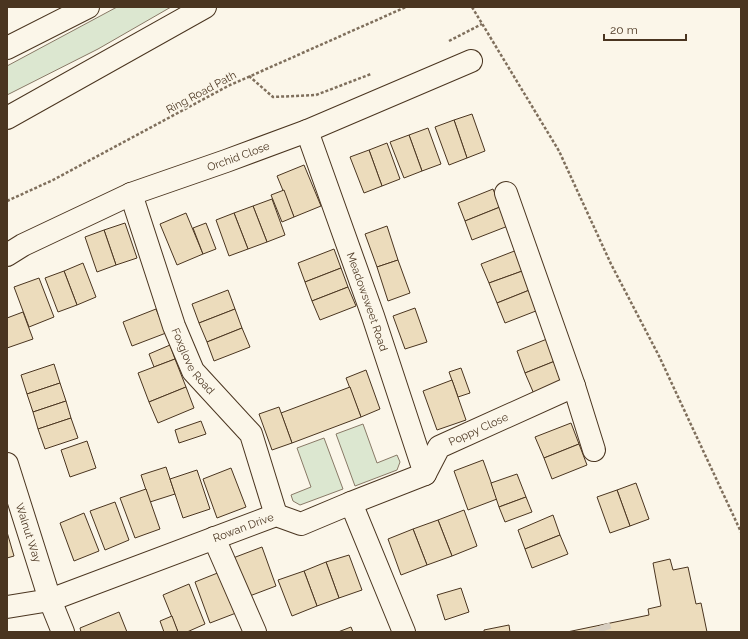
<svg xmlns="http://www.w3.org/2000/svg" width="748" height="639" viewBox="0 0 748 639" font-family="Raleway,sans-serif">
  <rect width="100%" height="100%" fill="#fbf6e9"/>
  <g fill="#dce7d0" stroke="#887966">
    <polygon points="117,7 171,7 98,49 7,95 7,66"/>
    <polygon points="363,424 377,463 397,455 400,462 397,470 355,486 336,434"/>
    <polygon points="324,438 343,489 300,505 293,501 291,495 311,487 297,448"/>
  </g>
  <g fill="#ecdcbc" stroke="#4a3520">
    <polygon points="472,114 485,151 467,158 454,120"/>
    <polygon points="454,120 467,158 449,165 435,127"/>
    <polygon points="428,128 441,164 422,171 409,135"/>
    <polygon points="409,135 422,171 404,178 390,142"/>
    <polygon points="387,143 400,179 382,186 369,150"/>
    <polygon points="369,150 382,186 364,193 350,157"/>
    <polygon points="304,165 321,206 294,217 277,176"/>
    <polygon points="493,189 500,207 465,221 458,203"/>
    <polygon points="284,190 294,217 282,222 271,195"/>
    <polygon points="272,199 285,235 267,242 253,206"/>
    <polygon points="253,206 267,242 248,249 234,213"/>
    <polygon points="500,207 508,226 472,240 465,221"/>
    <polygon points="186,213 203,254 177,265 160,224"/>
    <polygon points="234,213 248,249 229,256 216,220"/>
    <polygon points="125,223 137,258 116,265 104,230"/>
    <polygon points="206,223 216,249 203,254 193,228"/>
    <polygon points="387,226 398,260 377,267 365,234"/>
    <polygon points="104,230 116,265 97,272 85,237"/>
    <polygon points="334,249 341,268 305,282 298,263"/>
    <polygon points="517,250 525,270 489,283 481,264"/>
    <polygon points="398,260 410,293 388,301 377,267"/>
    <polygon points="83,263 96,297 77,305 64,271"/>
    <polygon points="341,268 348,287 312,301 305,282"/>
    <polygon points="525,270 532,289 497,303 489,283"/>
    <polygon points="64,271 77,305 58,312 45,278"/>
    <polygon points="39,278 54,317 29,327 14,287"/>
    <polygon points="348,287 356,306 320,320 312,301"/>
    <polygon points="532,289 541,309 505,323 497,303"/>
    <polygon points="228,290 235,309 199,323 192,304"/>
    <polygon points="415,308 427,342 405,349 393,316"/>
    <polygon points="156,309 166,333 132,346 123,322"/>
    <polygon points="235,309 242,328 207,342 199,323"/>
    <polygon points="23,312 33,339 7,348 7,318"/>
    <polygon points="242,328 250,347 214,361 207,342"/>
    <polygon points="552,337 560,359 525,373 517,351"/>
    <polygon points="170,345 175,359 154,367 149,354"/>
    <polygon points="175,359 186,387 149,402 138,373"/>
    <polygon points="560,359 569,380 534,394 525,373"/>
    <polygon points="54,364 60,383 27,394 21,375"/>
    <polygon points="461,368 470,393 458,397 449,372"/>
    <polygon points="366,370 380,409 361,417 346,378"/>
    <polygon points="452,380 466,420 437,430 423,391"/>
    <polygon points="60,383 66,401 33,412 27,394"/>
    <polygon points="186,387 194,408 158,423 149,402"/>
    <polygon points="350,387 361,417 292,443 281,413"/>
    <polygon points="66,401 71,418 38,429 33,412"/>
    <polygon points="279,407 292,443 272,450 259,414"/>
    <polygon points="71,418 78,438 45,449 38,429"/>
    <polygon points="201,421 206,434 179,443 175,430"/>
    <polygon points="571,423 579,444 544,458 535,437"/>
    <polygon points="87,441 96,468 70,477 61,450"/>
    <polygon points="579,444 587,465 552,479 544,458"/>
    <polygon points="483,460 497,499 468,510 454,471"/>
    <polygon points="166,467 175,494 150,502 141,475"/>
    <polygon points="231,468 246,507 217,518 203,479"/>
    <polygon points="197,470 210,509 183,518 170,479"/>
    <polygon points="517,474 526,497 499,507 491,483"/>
    <polygon points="636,483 649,519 630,526 617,490"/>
    <polygon points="146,489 160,529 135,538 120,498"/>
    <polygon points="617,490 630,526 610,533 597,497"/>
    <polygon points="526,497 532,512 505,522 499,507"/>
    <polygon points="115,502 129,540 105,550 90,511"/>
    <polygon points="464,510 477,546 452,556 438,520"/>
    <polygon points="84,513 99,551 74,561 60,523"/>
    <polygon points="553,515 560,535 525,549 518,530"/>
    <polygon points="438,520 452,556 427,565 413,529"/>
    <polygon points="413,529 427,565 401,575 388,539"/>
    <polygon points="7,532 14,556 7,558"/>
    <polygon points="560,535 568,554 532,568 525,549"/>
    <polygon points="262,547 276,586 247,597 233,558"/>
    <polygon points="349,555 362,590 339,598 326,562"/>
    <polygon points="670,559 673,570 688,567 696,604 701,603 707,632 567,632 649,615 648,609 661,606 653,563"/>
    <polygon points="326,562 339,598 317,606 304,571"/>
    <polygon points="304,571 317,606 292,616 278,580"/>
    <polygon points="220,572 236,613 210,623 195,582"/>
    <polygon points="189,584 205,624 187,632 178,632 163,595"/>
    <polygon points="461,588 469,612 445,620 437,595"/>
    <polygon points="119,612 127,632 81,632 80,628"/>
    <polygon points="172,616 178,632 164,632 160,621"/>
    <polygon points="509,625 510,632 484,632 484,630"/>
    <polygon points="351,627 353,632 338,632"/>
  </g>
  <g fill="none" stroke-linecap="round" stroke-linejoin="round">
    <polyline stroke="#d8cfc1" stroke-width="22" stroke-dasharray="22 11" stroke-linecap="butt" points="599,626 601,632"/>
    <defs>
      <g id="minor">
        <path id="s1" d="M 307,131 L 373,316 L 425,474"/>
        <path id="s2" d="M 131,194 L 174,326 L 193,371 L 251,434 L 276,515"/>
        <path id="s3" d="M 7,255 L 23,245 L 131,194 L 226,161 L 307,131 L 471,61"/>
        <polyline points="574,386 594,450"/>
        <path id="s4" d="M 7,464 L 50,600 L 63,632"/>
        <path id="s5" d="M 351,503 L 425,474 L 439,447 L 574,386 L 506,193"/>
        <polyline points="214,538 255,632"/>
        <path id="s6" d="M 7,607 L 50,600 L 276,515 L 301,524 L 351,503 L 404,632"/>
      </g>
      <g id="highway">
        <polyline points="7,48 88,7"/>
        <polyline points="7,118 205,7"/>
      </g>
    </defs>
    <use href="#minor" stroke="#4a3520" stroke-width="24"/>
    <use href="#highway" stroke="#4a3520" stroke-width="24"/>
    <g stroke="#7f6f5c" stroke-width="2.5" stroke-dasharray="3 2" stroke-linecap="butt">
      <polyline points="472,7 559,151 611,264 659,356 741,532"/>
      <polyline points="449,41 482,24"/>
      <polyline points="249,76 273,97 316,95 371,74"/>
      <polyline points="7,201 53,180 228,86 406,7"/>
    </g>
    <use href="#minor" stroke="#fbf6e9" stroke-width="22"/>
    <use href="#highway" stroke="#fbf6e9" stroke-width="22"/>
  </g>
  <g text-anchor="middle" stroke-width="3" stroke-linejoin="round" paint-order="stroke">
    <g font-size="11" fill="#4a3520" stroke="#fbf6e9">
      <text transform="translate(201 92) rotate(-28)" y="4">Ring Road Path</text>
      <text dy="4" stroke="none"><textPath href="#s3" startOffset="252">Orchid Close</textPath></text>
      <text dy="4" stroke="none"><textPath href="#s1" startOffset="181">Meadowsweet Road</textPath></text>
      <text dy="4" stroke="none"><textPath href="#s2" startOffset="179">Foxglove Road</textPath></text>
      <text dy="4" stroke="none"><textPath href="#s5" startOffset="153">Poppy Close</textPath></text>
      <text dy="4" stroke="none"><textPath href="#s6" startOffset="250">Rowan Drive</textPath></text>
      <text dy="4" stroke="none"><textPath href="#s4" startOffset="72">Walnut Way</textPath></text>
    </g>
  </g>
  <rect width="748" height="639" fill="none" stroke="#4a3520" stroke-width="16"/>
  <path d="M604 34v6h82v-6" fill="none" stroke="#4a3520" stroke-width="2"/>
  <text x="610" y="34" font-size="12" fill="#4a3520" stroke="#fbf6e9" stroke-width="3" paint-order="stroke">20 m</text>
</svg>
